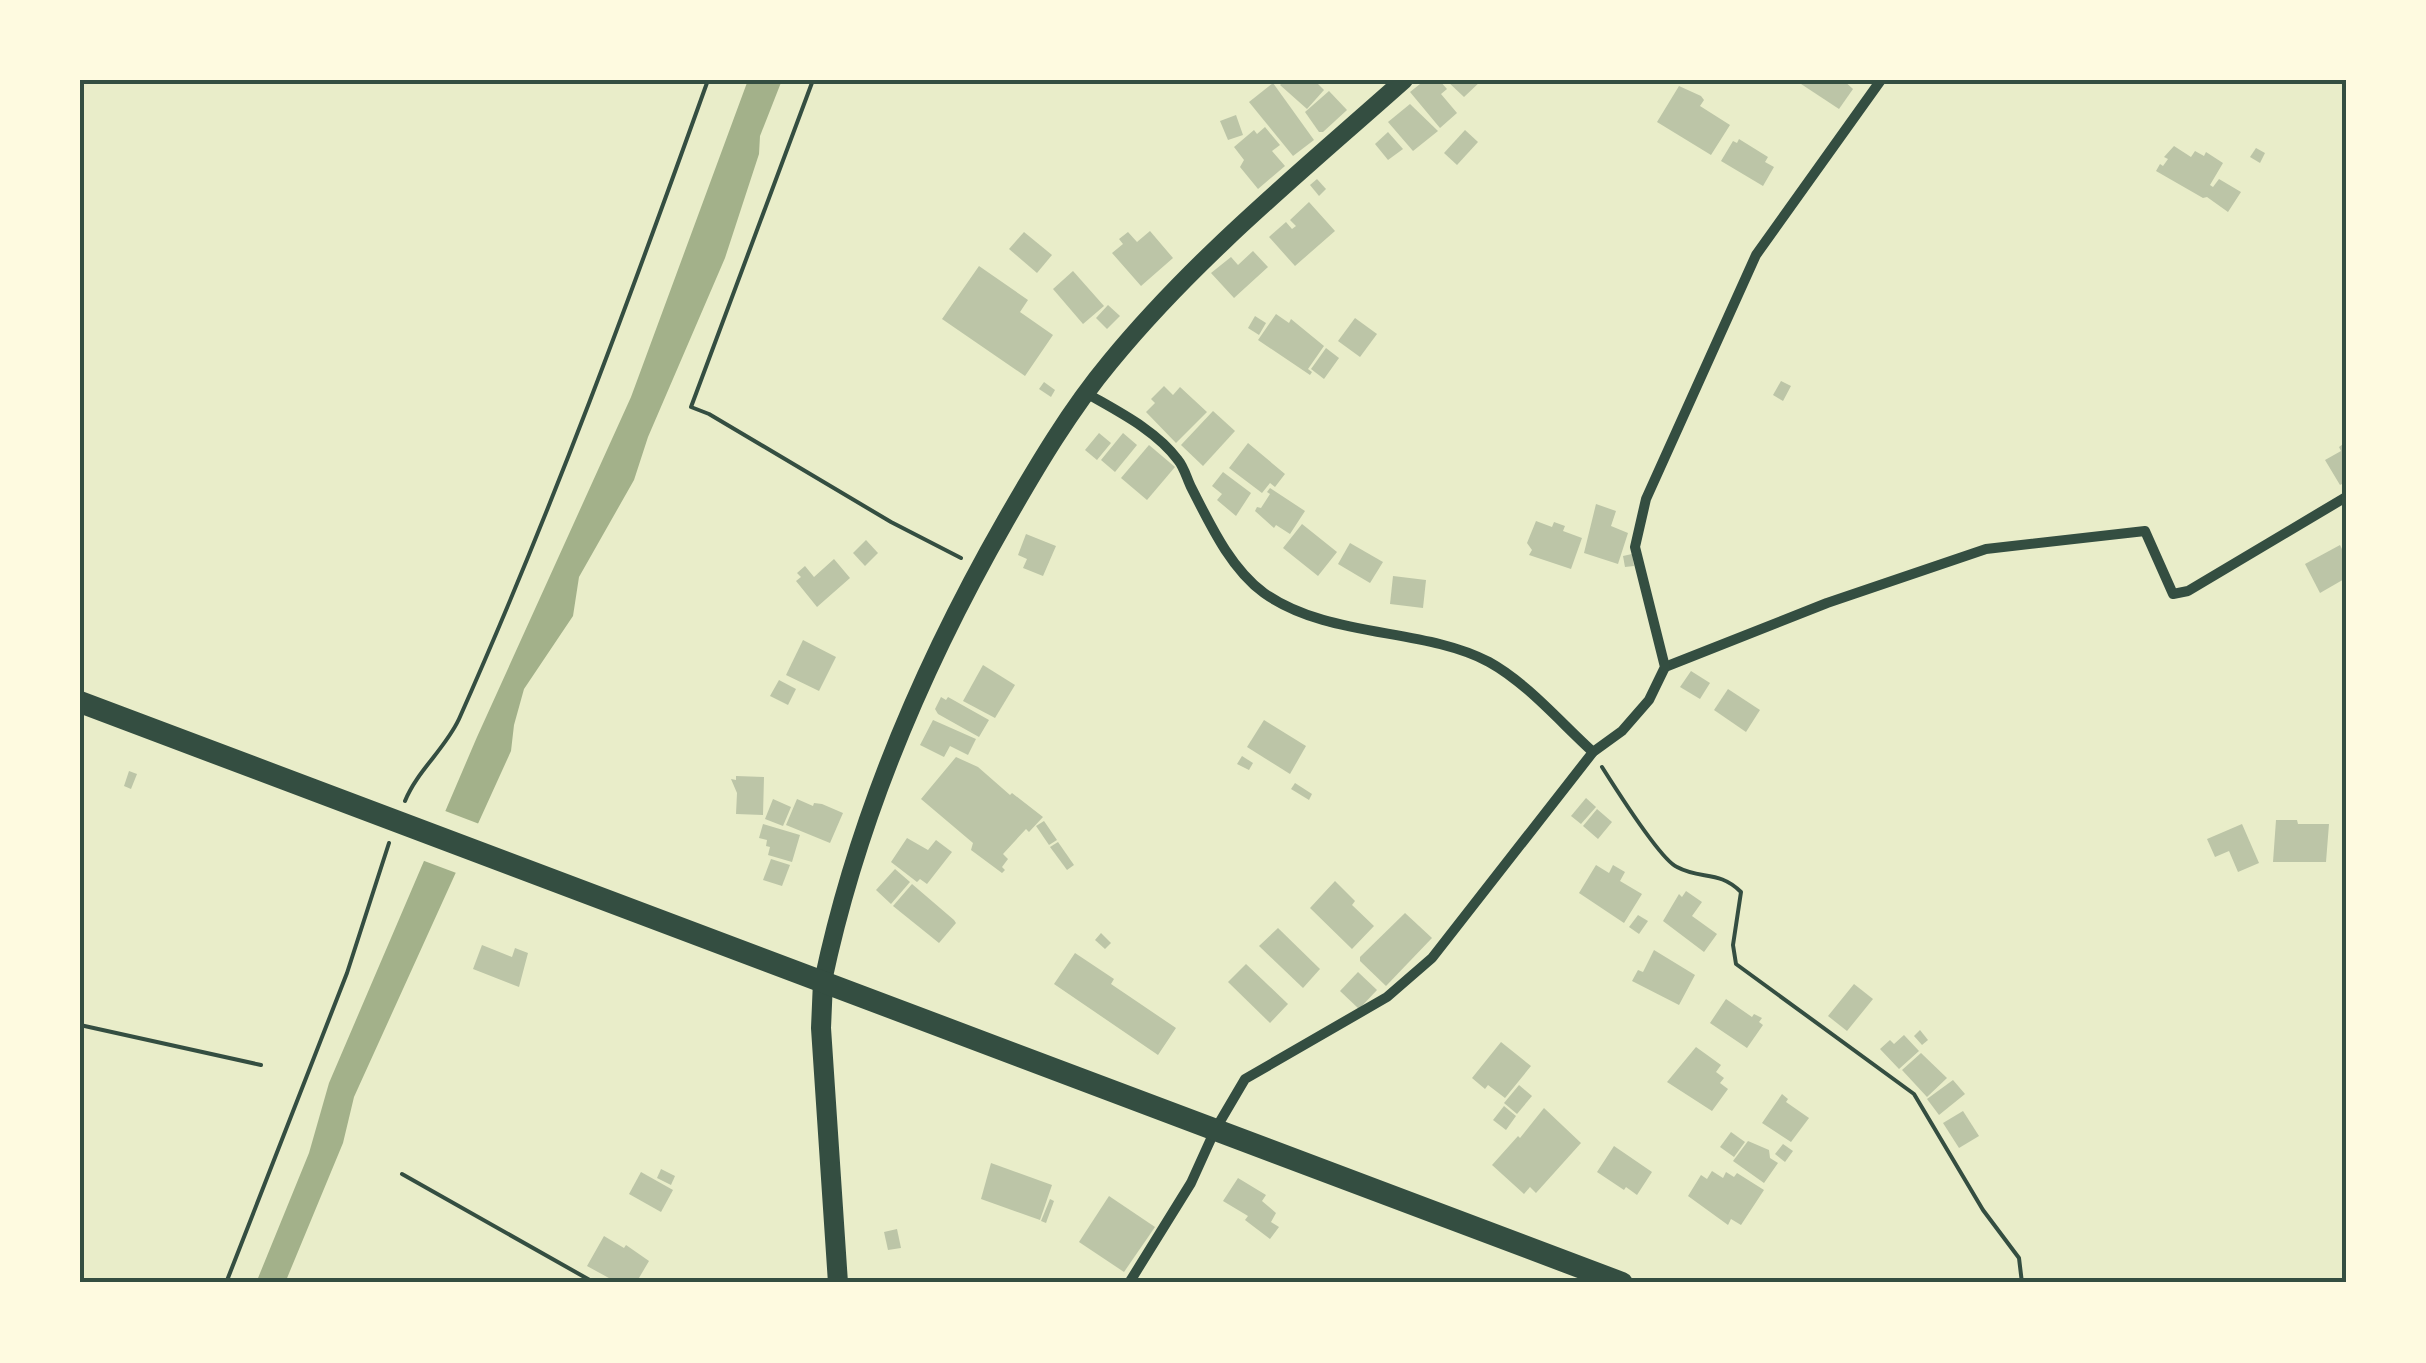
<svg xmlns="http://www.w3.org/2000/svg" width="2426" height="1363" viewBox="0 0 2426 1363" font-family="'Sofia Sans Condensed',sans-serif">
  <rect width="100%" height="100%" fill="#e9edc9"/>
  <polygon fill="#a3b18a" points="748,80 782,80 760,136 759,154 725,258 648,437 634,480 579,577 573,616 524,689 514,725 511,751 354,1097 343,1143 285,1283 256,1283 309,1153 329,1083 477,737 631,397"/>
  <polygon fill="#e9edc9" points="440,809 482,825 459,874 419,859"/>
  <g fill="#bcc5a7">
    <polygon points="1285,80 1314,80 1324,90 1307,109 1280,85"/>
    <polygon points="1425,80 1439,80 1447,89 1441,94 1457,113 1440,128 1410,92"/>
    <polygon points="1446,80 1482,80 1464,97"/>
    <polygon points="1795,80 1843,80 1853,89 1839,109"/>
    <polygon points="1273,83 1314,140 1293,156 1249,102"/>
    <polygon points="1679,86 1701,96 1704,100 1700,106 1730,125 1711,155 1657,122"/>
    <polygon points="1329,91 1347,110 1323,132 1319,132 1305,112"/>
    <polygon points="1410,104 1438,131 1413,151 1388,122"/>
    <polygon points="1236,115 1243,135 1228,140 1220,121"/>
    <polygon points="1265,127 1280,145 1272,151 1285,166 1258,189 1240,167 1244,160 1234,147 1254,130 1257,134"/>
    <polygon points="1465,130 1478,142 1457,165 1444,153"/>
    <polygon points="1388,132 1403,149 1388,160 1375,144"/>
    <polygon points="1739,139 1768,157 1765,162 1774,167 1763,186 1721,161 1733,141 1737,143"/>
    <polygon points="2174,146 2191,157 2195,151 2204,156 2206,152 2223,163 2210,185 2213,187 2219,179 2241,192 2228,212 2207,197 2203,198 2156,171 2160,164 2163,166 2168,159 2164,157"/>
    <polygon points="2256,148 2265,153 2260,163 2250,157"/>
    <polygon points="1317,179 1326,189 1319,196 1310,185"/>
    <polygon points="1309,202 1335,231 1295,266 1269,237 1286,222 1292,229 1296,226 1290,220"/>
    <polygon points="1150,231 1173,258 1141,286 1112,253 1123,244 1119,239 1128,232 1137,242"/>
    <polygon points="1024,232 1052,255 1037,273 1009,249"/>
    <polygon points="1253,251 1268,267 1234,298 1211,273 1231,257 1238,265"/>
    <polygon points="979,266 1028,300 1020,312 1053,335 1025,376 942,319"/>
    <polygon points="1073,271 1104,306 1083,324 1053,289"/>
    <polygon points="1108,305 1120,316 1107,329 1096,318"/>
    <polygon points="1276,314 1289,323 1291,319 1324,346 1308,369 1312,372 1310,375 1258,340"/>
    <polygon points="1255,316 1266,323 1259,335 1248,328"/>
    <polygon points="1355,318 1377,334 1360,357 1338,341"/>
    <polygon points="1326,348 1339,358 1324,379 1311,369"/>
    <polygon points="1781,381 1791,386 1783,401 1773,395"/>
    <polygon points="1044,382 1055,390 1051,397 1039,389"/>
    <polygon points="1164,386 1173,395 1180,387 1207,412 1176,443 1146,412 1155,403 1151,399"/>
    <polygon points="1213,411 1235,431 1203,466 1181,445"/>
    <polygon points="1099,433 1111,443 1097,460 1085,450"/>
    <polygon points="1123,433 1137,445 1115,472 1101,460"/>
    <polygon points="2346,442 2346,482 2340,485 2325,460 2341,451 2339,447"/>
    <polygon points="1248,443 1285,474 1275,487 1270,483 1262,493 1229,468"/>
    <polygon points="1149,445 1175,467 1147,500 1121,478"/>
    <polygon points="1223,472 1251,493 1236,516 1217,500 1222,494 1212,486"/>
    <polygon points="1270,488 1305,511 1290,534 1276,525 1274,528 1255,511 1257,507 1261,508 1270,494 1267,492"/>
    <polygon points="1596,504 1616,511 1611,526 1628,533 1618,564 1584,553"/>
    <polygon points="1536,521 1552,527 1554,522 1565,526 1563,531 1582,538 1571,569 1529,555 1532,550 1527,543"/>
    <polygon points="1302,524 1337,552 1318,576 1283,548"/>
    <polygon points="1026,534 1056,546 1043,576 1023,568 1027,559 1018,555"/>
    <polygon points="866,540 878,553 865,566 853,553"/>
    <polygon points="1350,543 1383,562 1370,583 1338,564"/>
    <polygon points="2340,545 2346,557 2346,578 2320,593 2305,564"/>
    <polygon points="1632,554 1634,566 1625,567 1623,556"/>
    <polygon points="834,559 850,578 817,607 796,581 801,577 797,573 805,566 814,577"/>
    <polygon points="1393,576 1426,580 1423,608 1390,604"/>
    <polygon points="803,640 836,657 819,691 786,675"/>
    <polygon points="983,665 1015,685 995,718 963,701"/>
    <polygon points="1691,671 1710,683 1700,699 1680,687"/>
    <polygon points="779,680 796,689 788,705 770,696"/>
    <polygon points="1728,689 1760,710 1746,732 1714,710"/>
    <polygon points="941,697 946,700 948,697 989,720 979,737 938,714 935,709"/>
    <polygon points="933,720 976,739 968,755 950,746 944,757 920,745"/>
    <polygon points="1264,720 1306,746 1290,774 1247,747"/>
    <polygon points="1242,756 1253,763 1249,770 1237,764"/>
    <polygon points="956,757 978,767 1010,795 1012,793 1043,817 1029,832 1026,829 1003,854 1008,859 1002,867 1005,870 1002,873 971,850 973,843 921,799"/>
    <polygon points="129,771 137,774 131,789 124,786"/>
    <polygon points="736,776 764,777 763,815 736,814 737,793 731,779 736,780"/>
    <polygon points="1295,783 1312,794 1309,800 1291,789"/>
    <polygon points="1586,798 1596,807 1581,824 1571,816"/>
    <polygon points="773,799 791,807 783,826 765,819"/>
    <polygon points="797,799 813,806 814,803 822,804 843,813 830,843 786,825"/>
    <polygon points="1597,809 1612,822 1598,839 1583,826"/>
    <polygon points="2276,820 2297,820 2298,824 2329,824 2326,862 2273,862"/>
    <polygon points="1044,821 1057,840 1049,845 1036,826"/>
    <polygon points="763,824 800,835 792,862 768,855 770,847 766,846 767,840 759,838"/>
    <polygon points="2242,824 2259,863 2238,872 2229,851 2215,857 2207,839"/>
    <polygon points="907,838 928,850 936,840 952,852 927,884 920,879 917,882 891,862"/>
    <polygon points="1058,842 1074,865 1067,870 1050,847"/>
    <polygon points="771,859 790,865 782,886 763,880"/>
    <polygon points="1596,865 1609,873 1613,865 1625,872 1620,881 1642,894 1624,923 1579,893"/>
    <polygon points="895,869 910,882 891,904 876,890"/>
    <polygon points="1335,881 1355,901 1352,905 1374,926 1352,949 1310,908"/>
    <polygon points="912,884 954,920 956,923 939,943 893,906"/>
    <polygon points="1686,891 1702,902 1692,916 1717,934 1704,952 1663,921 1679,894 1682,897"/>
    <polygon points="1405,913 1432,938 1386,986 1360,961 1360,957"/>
    <polygon points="1638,915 1648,921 1639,934 1629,927"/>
    <polygon points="1278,928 1320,969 1303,988 1259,946"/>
    <polygon points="1101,933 1111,943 1105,949 1095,940"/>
    <polygon points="482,945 512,957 515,948 528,953 519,987 473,969"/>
    <polygon points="1654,950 1695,975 1679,1005 1632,981 1638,970 1643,972"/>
    <polygon points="1075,953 1114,979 1111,984 1176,1028 1158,1055 1054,984"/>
    <polygon points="1246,964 1288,1004 1270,1023 1228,982"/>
    <polygon points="1358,972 1377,990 1359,1009 1340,991"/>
    <polygon points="1854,984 1873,999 1847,1031 1828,1016"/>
    <polygon points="1726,999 1752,1017 1754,1014 1762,1018 1759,1022 1763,1025 1747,1048 1710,1023"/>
    <polygon points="1920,1030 1928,1040 1922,1045 1914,1036"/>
    <polygon points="1904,1035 1919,1051 1899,1069 1880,1049 1890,1040 1894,1044"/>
    <polygon points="1501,1042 1531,1066 1505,1098 1488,1085 1485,1089 1472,1078"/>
    <polygon points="1696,1047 1721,1065 1716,1072 1724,1078 1720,1083 1728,1089 1712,1111 1667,1082"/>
    <polygon points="1921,1053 1947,1078 1927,1097 1902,1070"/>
    <polygon points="1953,1080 1965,1094 1939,1115 1927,1099"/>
    <polygon points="1519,1085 1532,1096 1517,1114 1504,1103"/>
    <polygon points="1782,1094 1788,1099 1786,1102 1809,1118 1791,1142 1762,1123"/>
    <polygon points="1504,1106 1516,1116 1506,1130 1493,1120"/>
    <polygon points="1544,1108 1581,1143 1536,1193 1530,1187 1524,1194 1492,1165 1518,1136 1520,1138"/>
    <polygon points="1963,1111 1979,1136 1959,1148 1943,1123"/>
    <polygon points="1731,1132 1745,1142 1734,1157 1720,1147"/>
    <polygon points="1748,1141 1769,1150 1770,1158 1778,1163 1764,1183 1733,1161"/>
    <polygon points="1783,1144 1793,1151 1785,1162 1775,1154"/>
    <polygon points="1614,1146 1652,1172 1637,1195 1626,1187 1624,1190 1597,1172"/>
    <polygon points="991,1163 1052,1185 1040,1220 981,1199"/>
    <polygon points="661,1169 675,1176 671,1185 657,1178"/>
    <polygon points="1712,1171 1723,1178 1726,1172 1734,1177 1737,1173 1764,1190 1741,1225 1731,1219 1728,1225 1688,1196 1701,1175 1707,1179"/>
    <polygon points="641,1172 673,1190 661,1212 629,1194"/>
    <polygon points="1238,1178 1266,1195 1262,1201 1276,1213 1271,1222 1279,1227 1270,1239 1245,1220 1248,1216 1223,1201"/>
    <polygon points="1109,1196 1155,1227 1124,1272 1079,1242"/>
    <polygon points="1050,1199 1054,1201 1046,1223 1041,1221"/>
    <polygon points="897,1229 901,1248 888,1250 884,1232"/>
    <polygon points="604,1236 624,1248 626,1245 649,1261 636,1283 618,1283 587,1266"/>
  </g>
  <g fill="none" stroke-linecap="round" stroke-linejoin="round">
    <g stroke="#344e41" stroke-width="4">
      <polyline points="813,80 691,407 709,414 891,522 961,558"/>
      <path d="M 1602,767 C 1614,786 1661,860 1677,867 C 1701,880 1719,870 1741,892 L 1733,945 L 1736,964 L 1914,1094 L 1983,1210 L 2019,1258 L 2022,1283"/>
      <path d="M 405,801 C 417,771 445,749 459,719 C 552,510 631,295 708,80"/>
      <polyline points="80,1025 261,1065"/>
      <polyline points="402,1174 595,1283"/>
      <polyline points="226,1283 347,973 389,843"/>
    </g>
    <g stroke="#344e41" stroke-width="10">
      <path d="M 1086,393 C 1117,411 1156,430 1178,460 C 1184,467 1187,479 1191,487 C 1210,524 1230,568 1264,593 C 1329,639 1423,627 1489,662 C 1527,683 1560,722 1593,752"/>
      <polyline points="1665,667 1827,603 1986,549 2145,531 2173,594 2188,591 2346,497"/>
      <polyline points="1129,1283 1191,1183 1215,1130 1245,1079 1387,997 1432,958 1593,752 1622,731 1649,700 1665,667 1635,547 1646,499 1756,255 1881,80"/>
    </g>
    <path stroke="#344e41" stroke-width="18" d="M 823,981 C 857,820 924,663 1006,520 C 1037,466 1070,410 1110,362 C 1196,257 1303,170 1404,80"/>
    <polyline stroke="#344e41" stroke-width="20" points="823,981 821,1028 838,1283"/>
    <polyline stroke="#344e41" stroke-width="22" points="80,702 1622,1283"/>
  </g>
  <rect width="2426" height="1363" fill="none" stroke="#fefae0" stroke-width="165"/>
  <rect x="82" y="82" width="2262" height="1198" fill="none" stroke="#344e41" stroke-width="4"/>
</svg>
